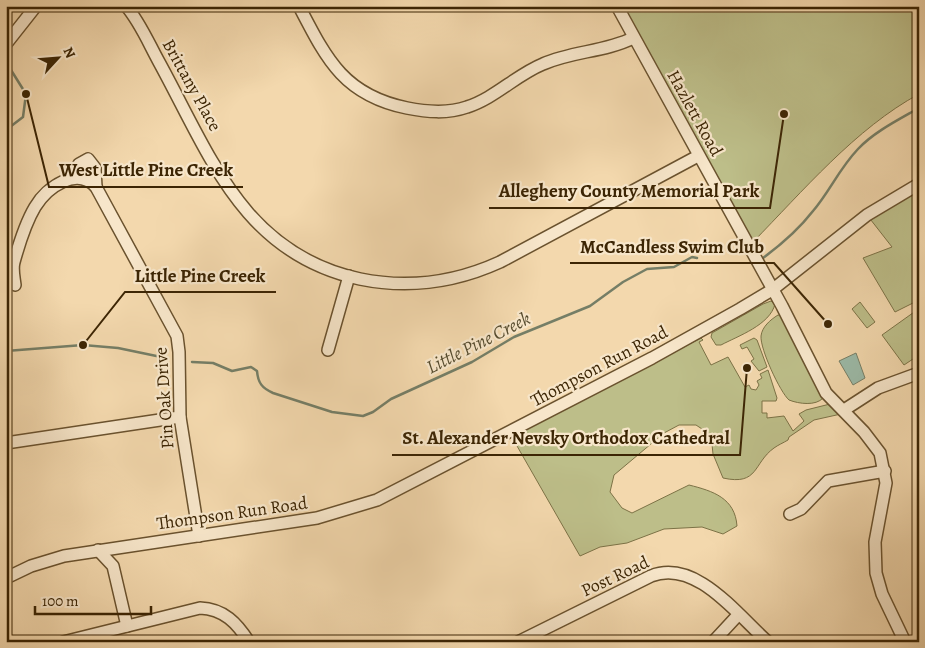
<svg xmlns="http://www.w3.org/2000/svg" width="925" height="648" viewBox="0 0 925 648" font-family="Alegreya,serif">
  <rect width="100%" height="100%" fill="#f3d8ad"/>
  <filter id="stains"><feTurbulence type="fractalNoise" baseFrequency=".004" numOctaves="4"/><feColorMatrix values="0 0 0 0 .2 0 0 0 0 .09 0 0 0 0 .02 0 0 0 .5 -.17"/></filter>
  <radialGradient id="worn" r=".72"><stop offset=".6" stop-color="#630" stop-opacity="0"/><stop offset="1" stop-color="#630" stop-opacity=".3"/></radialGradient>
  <g fill="#bdbe89" stroke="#7c7246">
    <path d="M 620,6 L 919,6 L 919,94 C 856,128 802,192 753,242 Z"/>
    <polygon points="919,184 919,300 895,312 863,258 892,247 867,215"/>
    <path d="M 771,301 L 775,304 C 770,325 738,336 721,345 L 716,345 L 711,337 L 712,333 L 763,304 Z"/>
    <polygon points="860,302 875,322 867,328 852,309"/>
    <polygon points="917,310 919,313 919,355 904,365 882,335"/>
    <path d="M 778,315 L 782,316 L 823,398 C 816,406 799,404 789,400 C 780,392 760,349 761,336 C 762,327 770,320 778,315 Z"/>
    <path d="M 701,338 L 703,340 L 699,342 L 711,365 L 728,357 L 745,387 L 749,385 L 751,389 L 756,390 L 759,385 L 757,381 L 762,378 L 760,374 L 768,370 L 777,398 L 776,401 L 762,401 L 762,413 L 767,413 L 767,418 L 784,416 L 793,431 L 804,421 L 799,414 L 806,410 L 830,404 L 841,414 L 814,420 L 789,437 L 788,440 C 783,443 778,445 774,448 C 753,463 759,486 723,478 L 713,454 L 711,435 L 696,425 L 679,425 L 664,433 L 614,475 L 610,492 L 622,508 L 632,513 L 689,485 C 713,491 735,498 737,526 L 723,534 L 702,527 L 664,529 L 627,543 L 600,547 L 580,556 L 509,432 L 655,362 Z"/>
    <polygon points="754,338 757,340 767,367 759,371 751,361 754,359 747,347 742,349 740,345"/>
  </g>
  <polygon fill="#9bbaa8" stroke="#757e66" points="856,353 865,378 853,385 839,361"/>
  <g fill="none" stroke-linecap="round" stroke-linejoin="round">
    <g stroke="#757e66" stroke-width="2.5">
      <polyline points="6,62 26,94 23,117 6,130"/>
      <path d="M 763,258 C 782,244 799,229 813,211 C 830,191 839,169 858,149 C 874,132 898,120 919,108"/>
      <polyline points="6,351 83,345 118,348 166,358"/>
      <path d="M 192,362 L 213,363 L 232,371 L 251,367 L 257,371 C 258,383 262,388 273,393 L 332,412 L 363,416 L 373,412 L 391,399 L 472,362 L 514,337 L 590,306 L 623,282 L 647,269 L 674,267 L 692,257 L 697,258"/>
    </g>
    <defs>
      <g id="minor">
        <path d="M 126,6 C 140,22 149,44 159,62 C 210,155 243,254 360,279 C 409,289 454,283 500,262 L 698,156"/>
        <path d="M 299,6 C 327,60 344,95 407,108 C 427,112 447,114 467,107 C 495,98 516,75 543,64 C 572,51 605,52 633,38"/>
        <polyline points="617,6 782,306 826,393 864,432 880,453 886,483 875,542 876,573 882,594 905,642"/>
        <polyline points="6,44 36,6"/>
        <polyline points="73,177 79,164 88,159 95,168 96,187"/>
        <path d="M 15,285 C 14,277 12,269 14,262 C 19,244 26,222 35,207 C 47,187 77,166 96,187 L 177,336 L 179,352 L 180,417 L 199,536"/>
        <polyline points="328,350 349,276"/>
        <polyline points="844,410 878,388 919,373"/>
        <polyline points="6,443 180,417"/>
        <polyline points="790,514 801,509 828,481 885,471"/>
        <polyline points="98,550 113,566 127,626"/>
        <polyline points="6,578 31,566 64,556 317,518 377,500 652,358 740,309 772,290 867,215 919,184"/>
        <path d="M 63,642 L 200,608 C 224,609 237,623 249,642"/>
        <path d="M 518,642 L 651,576 C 696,558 738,616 768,642"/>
        <polyline points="713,642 738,615"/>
      </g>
    </defs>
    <use href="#minor" stroke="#6a522e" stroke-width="14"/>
    <use href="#minor" stroke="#f7e6ca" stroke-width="11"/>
  </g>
  <g text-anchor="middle" stroke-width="4.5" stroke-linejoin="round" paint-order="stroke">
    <g font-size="18" fill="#3c2504" stroke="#f7e6ca">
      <text transform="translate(192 85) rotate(61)" y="6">Brittany Place</text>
      <text transform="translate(695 113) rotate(61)" y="6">Hazlett Road</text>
      <text transform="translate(599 366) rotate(-28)" y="6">Thompson Run Road</text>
      <text transform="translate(164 398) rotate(-94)" y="6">Pin Oak Drive</text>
      <text transform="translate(232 513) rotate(-8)" y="6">Thompson Run Road</text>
      <text transform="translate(615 576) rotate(-25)" y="6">Post Road</text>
    </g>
    <g font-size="19" font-style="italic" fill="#544a2d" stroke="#f7e6ca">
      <text transform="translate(478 342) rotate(-27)" y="7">Little Pine Creek</text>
    </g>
  </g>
  <path fill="none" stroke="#3c2504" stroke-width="2" d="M26 94L49 187H243M784 114L770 208H489M828 324L774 263H570M83 345L125 292H276M747 368L740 455H392"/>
  <g fill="#3c2504" stroke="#f7e6ca" stroke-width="2">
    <circle cx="26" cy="94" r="5"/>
    <circle cx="784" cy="114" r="5"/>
    <circle cx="828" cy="324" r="5"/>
    <circle cx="83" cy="345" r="5"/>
    <circle cx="747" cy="368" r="5"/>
  </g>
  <g font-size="19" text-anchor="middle" font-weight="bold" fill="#3c2504" stroke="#f7e6ca" stroke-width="4.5" stroke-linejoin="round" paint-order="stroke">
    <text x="146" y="176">West Little Pine Creek</text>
    <text x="629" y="197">Allegheny County Memorial Park</text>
    <text x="672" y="253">McCandless Swim Club</text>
    <text x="200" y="282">Little Pine Creek</text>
    <text x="566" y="444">St. Alexander Nevsky Orthodox Cathedral</text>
  </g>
  <rect width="925" height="648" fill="none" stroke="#f3d8ad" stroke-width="25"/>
  <rect x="8" y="8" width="910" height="633" fill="none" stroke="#3c2504" stroke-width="2.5"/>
  <rect x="12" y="12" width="900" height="623" fill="none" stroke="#3c2504"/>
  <g transform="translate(58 58) rotate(64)" stroke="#f7e6ca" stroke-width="4" paint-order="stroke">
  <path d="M0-4L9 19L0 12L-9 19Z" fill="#3c2504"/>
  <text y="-8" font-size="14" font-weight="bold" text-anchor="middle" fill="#3c2504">N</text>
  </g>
  <path d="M35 606v8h116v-8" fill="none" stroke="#3c2504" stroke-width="2.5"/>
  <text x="42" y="606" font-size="15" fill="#3c2504" stroke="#f7e6ca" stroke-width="4" paint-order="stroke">100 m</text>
  <rect width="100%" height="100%" filter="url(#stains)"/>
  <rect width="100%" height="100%" fill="url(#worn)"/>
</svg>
